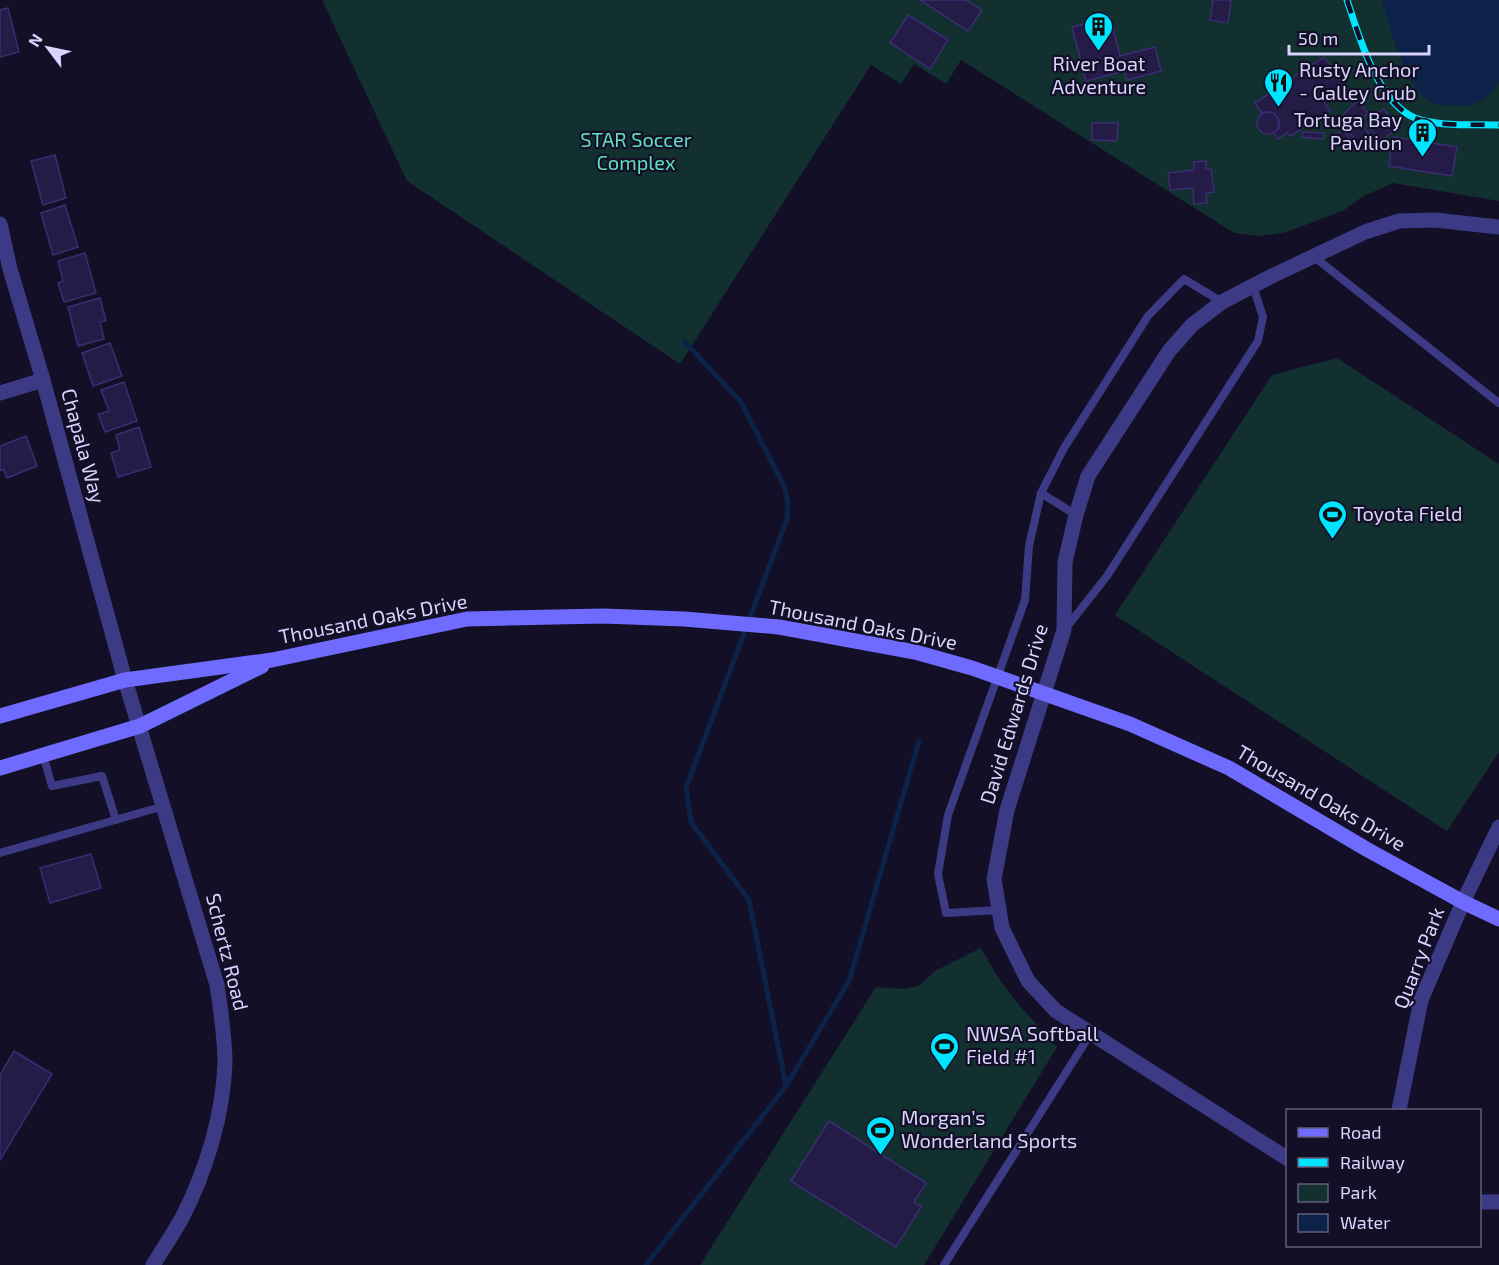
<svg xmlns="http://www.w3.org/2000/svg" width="1499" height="1265" viewBox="0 0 1499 1265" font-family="'Exo 2',sans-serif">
  <rect width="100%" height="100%" fill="#130f26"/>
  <g fill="#12302f">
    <polygon points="322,0 1499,0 1499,201 1393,183 1362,197 1344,210 1287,232 1259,236 1234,233 961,60 946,84 914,64 901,84 871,65 680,364 407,181"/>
    <polygon points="1337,358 1499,464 1499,752 1447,831 1115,615 1272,375"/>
    <polygon points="981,948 997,976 1019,1005 1057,1047 924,1265 700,1265 876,987 902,989 919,986 935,971"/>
  </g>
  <path fill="#0c2248" d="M 1382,0 L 1499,0 L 1499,81 C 1492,96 1479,104 1463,106 C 1452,106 1442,106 1431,102 C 1407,90 1388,25 1382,0 Z"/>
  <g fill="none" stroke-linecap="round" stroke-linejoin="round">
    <g stroke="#0c2248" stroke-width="5">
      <polyline points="685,342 741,402 784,486 788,503 787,519 686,788 691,822 749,900 786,1086"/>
      <polyline points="646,1265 786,1086 849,981 919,741"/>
    </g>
  </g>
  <g fill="#241b47" stroke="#3b2d73" stroke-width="1.5">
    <polygon points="920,0 966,0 982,10 968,31"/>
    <polygon points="1213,0 1231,0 1228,23 1210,20"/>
    <polygon points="8,8 19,52 0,57 0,10"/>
    <polygon points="908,15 948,40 930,69 890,43"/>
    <polygon points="1110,17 1120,56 1155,47 1161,71 1127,80 1124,71 1086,81 1072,27"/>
    <polygon points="1324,57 1344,85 1322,99 1330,111 1290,136 1287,133 1278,139 1273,132 1279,128 1279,121 1275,114 1266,112 1262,114 1255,103"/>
    <polygon points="1357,101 1368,113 1359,122 1373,138 1363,148 1338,120"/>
    <polygon points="1383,109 1399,126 1382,141 1366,125"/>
    <circle cx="1268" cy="123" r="11"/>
    <polygon points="1092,123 1118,123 1117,141 1092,140"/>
    <polygon points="1342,130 1356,145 1351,150 1337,134"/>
    <polygon points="1303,132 1324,133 1323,139 1302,137"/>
    <polygon points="1393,137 1457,147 1452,176 1389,166"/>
    <polygon points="55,155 66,198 43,205 31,161"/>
    <polygon points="1206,161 1206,169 1211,169 1214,192 1206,193 1207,203 1194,204 1193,188 1170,190 1168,173 1194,170 1194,162"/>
    <polygon points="65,205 78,247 53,255 41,213"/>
    <polygon points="85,253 96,293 64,302 58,283 63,281 58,261"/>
    <polygon points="100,298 106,321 100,322 104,339 78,346 68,307"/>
    <polygon points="110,343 122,376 93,386 82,353"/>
    <polygon points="124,382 137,421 105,432 98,414 109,411 101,390"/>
    <polygon points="139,427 151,467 118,477 111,453 120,450 116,435"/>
    <polygon points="26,436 37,466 7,478 3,469 0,471 0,446"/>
    <polygon points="91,854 101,888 50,903 40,868"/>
    <polygon points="14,1051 52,1074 0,1160 0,1075"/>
    <polygon points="829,1121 926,1183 914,1202 921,1207 896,1247 791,1181"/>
  </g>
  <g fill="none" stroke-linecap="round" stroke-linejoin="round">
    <g stroke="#3d3a85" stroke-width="8">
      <polyline points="1313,256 1499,403"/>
      <polyline points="1041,493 1076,515"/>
      <polyline points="1066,628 1107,576 1258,341 1263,317 1253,286"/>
      <polyline points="43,755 52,786 102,776 116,820"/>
      <polyline points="0,853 164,806"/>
      <polyline points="999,910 946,913 938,874 948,815 1025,600 1029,546 1041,493 1064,448 1148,316 1184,279 1222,302"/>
      <polyline points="944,1265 1091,1033"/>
    </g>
    <polyline stroke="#3d3a85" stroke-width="15" points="0,393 43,380"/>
    <g stroke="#3d3a85" stroke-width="15">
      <path d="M 0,224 L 10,269 L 43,380 L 125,680 L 217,985 C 221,1011 225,1037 225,1063 C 223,1116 206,1171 182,1218 C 173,1234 163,1249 153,1265"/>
      <polyline points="1399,1110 1421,1000 1463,902 1499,827"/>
      <polyline points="1288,1159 1056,1011 1028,981 1002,928 994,879 1007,810 1064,630 1065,562 1076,515 1088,476 1169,351 1192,325 1222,302 1272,276 1365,232 1399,221 1435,220 1499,227"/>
      <polyline points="1480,1202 1499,1202"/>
    </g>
    <g stroke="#6f6bff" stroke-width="15">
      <polyline points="0,716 125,680 272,660 467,619 603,616 684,619 779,627 915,652 972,668 1130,724 1229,768 1368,850 1463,902 1499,919"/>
      <polyline points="0,768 140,726 262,666"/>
    </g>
    <defs>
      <path id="rail" d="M 1347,0 C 1359,36 1377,102 1415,118 C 1438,127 1475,124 1499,125"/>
    </defs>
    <use href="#rail" stroke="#00e5ff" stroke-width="7"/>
    <use href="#rail" stroke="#130f26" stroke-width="4.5" stroke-dasharray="14" stroke-linecap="butt"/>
  </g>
  <defs>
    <symbol id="building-pin" viewBox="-11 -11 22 30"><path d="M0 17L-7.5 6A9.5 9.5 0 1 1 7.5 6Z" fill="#00e5ff" stroke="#130f26"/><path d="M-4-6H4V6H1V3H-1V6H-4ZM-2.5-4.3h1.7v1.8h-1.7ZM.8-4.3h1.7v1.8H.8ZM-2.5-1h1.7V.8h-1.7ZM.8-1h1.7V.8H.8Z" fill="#111"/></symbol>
    <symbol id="restaurant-pin" viewBox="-11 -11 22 30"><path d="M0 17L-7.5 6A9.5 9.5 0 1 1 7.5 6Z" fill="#00e5ff" stroke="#130f26"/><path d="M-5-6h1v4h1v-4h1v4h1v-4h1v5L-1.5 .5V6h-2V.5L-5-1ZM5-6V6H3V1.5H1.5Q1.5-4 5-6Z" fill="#111"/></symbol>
    <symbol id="stadium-pin" viewBox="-11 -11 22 30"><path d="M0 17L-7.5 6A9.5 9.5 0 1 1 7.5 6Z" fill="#00e5ff" stroke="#130f26"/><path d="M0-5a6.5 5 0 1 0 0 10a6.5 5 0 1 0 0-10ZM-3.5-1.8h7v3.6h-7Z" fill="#111"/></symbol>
  </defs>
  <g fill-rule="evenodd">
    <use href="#building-pin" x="1082" y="10" width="33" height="45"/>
    <use href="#restaurant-pin" x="1262" y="66" width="33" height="45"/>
    <use href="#building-pin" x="1406" y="116" width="33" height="45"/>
    <use href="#stadium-pin" x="1316" y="498" width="33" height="45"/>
    <use href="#stadium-pin" x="928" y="1030" width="33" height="45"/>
    <use href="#stadium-pin" x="864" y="1114" width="33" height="45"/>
  </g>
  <g text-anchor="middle" stroke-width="4.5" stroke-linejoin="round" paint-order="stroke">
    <g font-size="20" fill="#d9d4ff" stroke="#130f26" text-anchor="start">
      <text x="1099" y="71" text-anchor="middle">River Boat<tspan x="1099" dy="23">Adventure</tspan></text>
      <text x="1299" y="77">Rusty Anchor<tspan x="1299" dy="23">- Galley Grub</tspan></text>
      <text x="1402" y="127" text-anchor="end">Tortuga Bay<tspan x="1402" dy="23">Pavilion</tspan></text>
      <text x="1353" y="521">Toyota Field</text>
      <text x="966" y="1041">NWSA Softball<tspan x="966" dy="23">Field #1</tspan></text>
      <text x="901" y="1125">Morgan’s<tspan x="901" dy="23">Wonderland Sports</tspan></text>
    </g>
    <g font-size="20" fill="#5fe0c0" stroke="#130f26">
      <text x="636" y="147">STAR Soccer<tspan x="636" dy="23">Complex</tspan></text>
    </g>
    <g font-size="20" fill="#d9d4ff" stroke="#130f26">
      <text transform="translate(83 446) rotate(75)" y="7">Chapala Way</text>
      <text transform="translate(373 619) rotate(-11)" y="7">Thousand Oaks Drive</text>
      <text transform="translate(863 625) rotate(11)" y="7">Thousand Oaks Drive</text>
      <text transform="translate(1014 714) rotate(-73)" y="7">David Edwards Drive</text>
      <text transform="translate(1321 798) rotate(30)" y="7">Thousand Oaks Drive</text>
      <text transform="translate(227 952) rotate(76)" y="7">Schertz Road</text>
      <text transform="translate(1419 958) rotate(-69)" y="7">Quarry Park</text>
    </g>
  </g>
  <rect x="1286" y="1109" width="195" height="138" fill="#130f26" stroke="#625e7d" stroke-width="1.5"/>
  <rect x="1298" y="1128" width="30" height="9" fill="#6f6bff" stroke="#625e7d" stroke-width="1.5"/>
  <text x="1340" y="1139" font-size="18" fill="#d9d4ff">Road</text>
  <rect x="1298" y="1158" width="30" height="9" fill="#00e5ff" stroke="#625e7d" stroke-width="1.5"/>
  <text x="1340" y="1169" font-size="18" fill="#d9d4ff">Railway</text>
  <rect x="1298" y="1184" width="30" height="18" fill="#12302f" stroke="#625e7d" stroke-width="1.5"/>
  <text x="1340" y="1199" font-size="18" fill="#d9d4ff">Park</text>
  <rect x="1298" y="1214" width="30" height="18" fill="#0c2248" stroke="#625e7d" stroke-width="1.5"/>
  <text x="1340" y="1229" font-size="18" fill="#d9d4ff">Water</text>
  <g transform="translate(48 48) rotate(302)" stroke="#130f26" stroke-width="4.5" paint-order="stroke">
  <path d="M0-4.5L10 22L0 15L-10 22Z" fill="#d9d4ff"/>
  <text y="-9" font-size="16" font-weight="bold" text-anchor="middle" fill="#d9d4ff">N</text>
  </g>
  <path d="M1289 45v9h140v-9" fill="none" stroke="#d9d4ff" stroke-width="3"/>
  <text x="1298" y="45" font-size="18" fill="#d9d4ff" stroke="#130f26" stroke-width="4.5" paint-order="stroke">50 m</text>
</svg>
